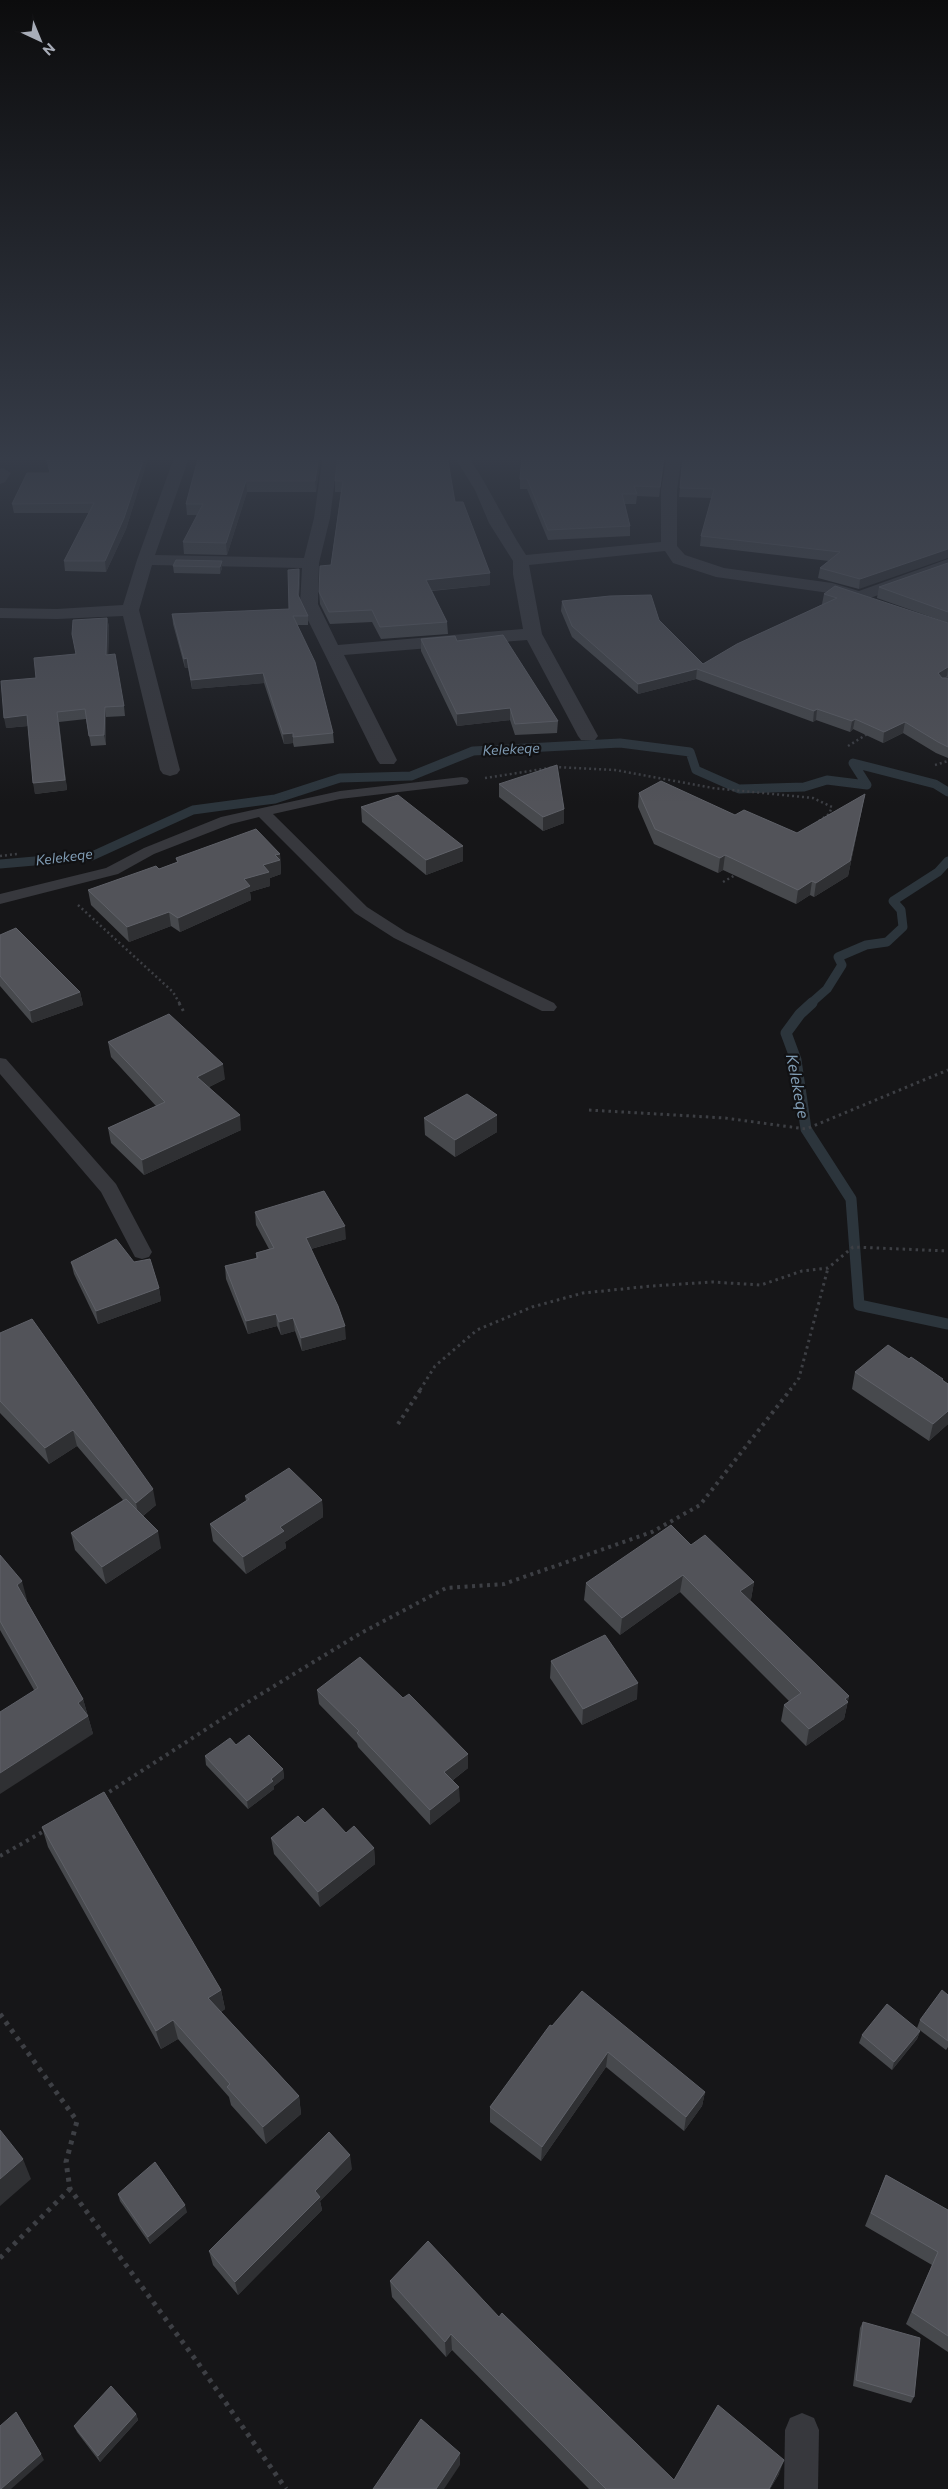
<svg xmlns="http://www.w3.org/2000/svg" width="948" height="2489" viewBox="0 0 948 2489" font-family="Commissioner,sans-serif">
  <rect width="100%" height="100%" fill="#161618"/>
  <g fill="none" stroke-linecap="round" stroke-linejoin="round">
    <g stroke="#2c353c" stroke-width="9">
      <polyline points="0,864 92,856 193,810 275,799 340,778 411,776 473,751 620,743 690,752 696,770 739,789 804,787 827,780 867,785 853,763 935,784 948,792"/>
      <polyline points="810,1004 827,989 842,965 838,957 866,945 887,942 903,927 901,910 893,901 938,872 948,861"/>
    </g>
    <polyline stroke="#2c353c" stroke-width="11" points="812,1003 800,1014 786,1033 796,1060 806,1129 851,1199 859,1305 948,1324"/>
    <g stroke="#3d3f44" stroke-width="2.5" stroke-dasharray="2 3" stroke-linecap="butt">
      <polyline points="848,746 869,733"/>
      <polyline points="935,765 948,761"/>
      <polyline points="485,778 556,767 615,770 713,788 813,798 832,807 829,814 816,823"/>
      <polyline points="0,856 17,854"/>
      <polyline points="723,882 737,874"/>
      <polyline points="78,905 173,992 180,1004"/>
    </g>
    <g stroke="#3d3f44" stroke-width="3" stroke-dasharray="2.5 4" stroke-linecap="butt">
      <polyline points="179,1003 185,1014"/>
      <polyline points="589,1110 725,1118 806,1129 948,1070"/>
      <polyline points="420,1390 435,1366 477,1330 532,1307 583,1293 652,1286 712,1282 761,1285 802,1271 828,1268 853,1247 948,1251"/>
      <polyline points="790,1390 799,1378 828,1268"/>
    </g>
    <g stroke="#3d3f44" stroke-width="4" stroke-dasharray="3 4.5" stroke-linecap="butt">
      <polyline points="398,1424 421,1389"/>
      <polyline points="103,1796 248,1702 361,1633 446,1588 504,1584 652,1532 700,1505 791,1389"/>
      <polyline points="0,1856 46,1830"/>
    </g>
    <g stroke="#3d3f44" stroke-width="5" stroke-dasharray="4 5.5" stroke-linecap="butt">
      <polyline points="0,2014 77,2121 66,2162 70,2189 198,2363 286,2489"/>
      <polyline points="0,2258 70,2189"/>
    </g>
    <g fill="#37383d" fill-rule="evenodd">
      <polygon points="462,777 467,778 469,781 467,784 340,799 273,814 367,907 406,932 554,1003 557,1007 554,1011 542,1011 394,938 355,913 259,817 231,824 154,854 118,874 0,904 0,894 106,868 144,848 221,817 340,791"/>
      <polygon points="0,1058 6,1059 116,1184 152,1252 149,1257 142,1259 135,1257 101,1192 0,1074"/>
      <polygon points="802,2413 814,2418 819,2430 818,2489 784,2489 785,2430 790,2418"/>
    </g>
    <g fill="#37383d" fill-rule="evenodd">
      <path d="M 175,455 L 190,455 L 155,555 L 304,558 L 314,518 L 323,455 L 338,455 L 330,518 L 319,563 L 318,604 L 338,645 L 523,629 L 513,574 L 513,561 L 489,523 L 475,490 L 457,461 L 457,455 L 471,455 L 471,461 C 492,492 506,525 526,555 L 661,542 L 661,490 L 667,455 L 682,455 L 677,490 L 677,546 L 685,555 L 724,568 L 832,583 L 859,591 L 948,559 L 948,570 L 859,602 L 829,593 L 716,577 L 673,563 L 665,551 L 529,565 L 542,634 L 598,736 L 595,740 L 581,740 L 578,736 L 527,640 L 344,655 L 397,760 L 394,764 L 380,764 L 377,760 L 300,604 L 302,568 L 152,565 L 139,610 L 180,770 L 177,774 L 170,776 L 163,774 L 160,770 L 123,616 L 57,619 L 0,618 L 0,608 L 57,609 L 123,605 L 137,560 Z"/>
      <polygon points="3,468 11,473 5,482 0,484 0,469"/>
    </g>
  </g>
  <g fill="#47494d">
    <polygon points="45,455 149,455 126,529 106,572 65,571 64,561 89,513 14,513 12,504 50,473"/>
    <polygon points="199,455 321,455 316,492 247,492 227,555 184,554 183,542 197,515 187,515 186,504"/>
    <polygon points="338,455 455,502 490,573 490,585 432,591 447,622 448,634 381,639 372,622 330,624 320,604 319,592 331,565 341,492 335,492 335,481"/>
    <polygon points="665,455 659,497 637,496 636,504 625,504 630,526 630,536 548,540 527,489 520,489 520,479"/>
    <polygon points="948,455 859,589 818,578 820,568 829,561 700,546 701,536 712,498 679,497 680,488"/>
    <polygon points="222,561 222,568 220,574 174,573 173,566"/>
    <polygon points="948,563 948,623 877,598 879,587"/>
    <polygon points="299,569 300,579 299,597 308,616 308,625 297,625 333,733 334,743 294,747 293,743 284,744 264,683 192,689 188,668 185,668 173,624 172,614 289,609"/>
    <polygon points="824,594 948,623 948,677 944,678 948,678 948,758 936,753 903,733 883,743 853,729 850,732 816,720 813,722 696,679 638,694 572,637 561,611 562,601 659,620 703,664 823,604 822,604"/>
    <polygon points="107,618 109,627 108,655 124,706 125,716 106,717 106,745 91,746 86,719 59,722 67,790 35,794 28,726 6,728 36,678 75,654"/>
    <polygon points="421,639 457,641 558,721 557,733 515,735 510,720 457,726 421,651"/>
    <polygon points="499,784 564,823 543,831 499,797"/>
    <polygon points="639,793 797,833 862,809 848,876 814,897 810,895 796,904 723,870 718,873 654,844 638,807"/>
    <polygon points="361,807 463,846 463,861 426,875 362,822"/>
    <polygon points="280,854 281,874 270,878 270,886 250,892 251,900 180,932 171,926 129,942 91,905 88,890 159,869 177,862 176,858"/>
    <polygon points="0,935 80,992 83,1005 32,1023 0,986"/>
    <polygon points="108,1042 225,1079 209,1087 241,1130 144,1175 111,1143 108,1128 156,1106 111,1057"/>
    <polygon points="424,1118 497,1132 455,1157 425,1135"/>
    <polygon points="255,1212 346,1239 311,1249 346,1339 302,1351 295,1331 281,1335 277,1326 248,1334 226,1279 225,1266 256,1259 256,1253 269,1249 256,1225"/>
    <polygon points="71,1262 134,1262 159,1288 161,1301 98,1324 74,1274"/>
    <polygon points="0,1333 156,1505 143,1516 161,1548 106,1584 75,1550 71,1533 123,1500 77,1446 49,1464 0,1413"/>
    <polygon points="909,1359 943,1379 943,1380 948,1384 948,1424 929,1441 852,1389 855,1372"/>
    <polygon points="245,1496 322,1500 323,1517 285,1542 286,1548 246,1574 213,1541 210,1524 246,1501"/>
    <polygon points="691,1545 754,1582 751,1599 750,1600 849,1696 844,1719 806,1746 781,1721 784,1705 789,1701 680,1592 620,1635 584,1600 586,1583"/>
    <polygon points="0,1555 27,1600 26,1600 83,1699 93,1734 34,1690 0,1630"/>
    <polygon points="551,1661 637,1699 582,1725 550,1678"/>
    <polygon points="317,1690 468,1768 453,1780 460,1801 430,1825 358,1747 357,1743 319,1704"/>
    <polygon points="236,1745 283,1769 284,1778 274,1786 274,1789 248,1809 206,1765 205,1756"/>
    <polygon points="305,1823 374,1848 375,1864 320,1907 274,1854 271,1838"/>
    <polygon points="42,1827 221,1990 225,2009 221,2012 299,2096 301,2114 266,2144 231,2105 229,2097 178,2039 161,2049 48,1847"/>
    <polygon points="948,1995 948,2047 946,2050 917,2028 920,2020"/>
    <polygon points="552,2026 705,2092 702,2106 684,2131 606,2067 541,2161 490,2122 490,2107"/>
    <polygon points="920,2031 917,2039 892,2070 859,2043 862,2035"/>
    <polygon points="352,2169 320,2201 322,2210 238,2295 213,2265 209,2251"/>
    <polygon points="886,2175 948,2210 948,2352 906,2324 932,2265 865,2226"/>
    <polygon points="118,2194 187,2212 150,2244 120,2201"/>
    <polygon points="390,2281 499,2317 674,2480 779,2474 770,2489 589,2489 452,2350 446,2357 392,2297"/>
    <polygon points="863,2322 914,2397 911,2403 853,2386 860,2328"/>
    <polygon points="136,2414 138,2420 100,2462 77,2432 74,2426"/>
  </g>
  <g fill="#2f3033">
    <polygon points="145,455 149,455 126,529 106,572 105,561"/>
    <polygon points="319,455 321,455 316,492 315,481"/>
    <polygon points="664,455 665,455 659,497 660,487"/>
    <polygon points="246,481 247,492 227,555 226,543"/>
    <polygon points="948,549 948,558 859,589 860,579"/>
    <polygon points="222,561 222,568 220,574 220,567"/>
    <polygon points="299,569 300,579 298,604 298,595"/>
    <polygon points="490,573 490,585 426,591 426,580"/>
    <polygon points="107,618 109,627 108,665 106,655"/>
    <polygon points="187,658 188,668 185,668 184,659"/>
    <polygon points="948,667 947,676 936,684 938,673"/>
    <polygon points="697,669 696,679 638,694 638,684"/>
    <polygon points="263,673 264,683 192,689 191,680"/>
    <polygon points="105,707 106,717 106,745 104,735"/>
    <polygon points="510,708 510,720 457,726 457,714"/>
    <polygon points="817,709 816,720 813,722 814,711"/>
    <polygon points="57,712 67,790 35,794 33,783"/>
    <polygon points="27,715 28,726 6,728 4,718"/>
    <polygon points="855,719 853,729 850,732 852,721"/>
    <polygon points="905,722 903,733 883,743 884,732"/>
    <polygon points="293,733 293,743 284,744 283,734"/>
    <polygon points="865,794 848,876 814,897 816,883"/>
    <polygon points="564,809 564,823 543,831 543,817"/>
    <polygon points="463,846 463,861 426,875 426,860"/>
    <polygon points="280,854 281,874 270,878 270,886 250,892 251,900 180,932 178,918 244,879 263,865 275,855"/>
    <polygon points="725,855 723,870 718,873 720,858"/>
    <polygon points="812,881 810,895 796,904 798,890"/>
    <polygon points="169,912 171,926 129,942 127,927"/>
    <polygon points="80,992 83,1005 32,1023 30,1011"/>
    <polygon points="223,1064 225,1079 199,1092 197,1077"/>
    <polygon points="240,1115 241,1130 144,1175 142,1160"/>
    <polygon points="497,1115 497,1132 455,1157 455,1140"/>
    <polygon points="345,1226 346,1239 307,1250 306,1238"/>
    <polygon points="159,1288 161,1301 98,1324 96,1311"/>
    <polygon points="276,1314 277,1326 248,1334 246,1321"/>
    <polygon points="293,1318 295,1331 281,1335 279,1322"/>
    <polygon points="345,1326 346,1339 302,1351 301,1338"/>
    <polygon points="948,1411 948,1424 929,1441 933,1424"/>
    <polygon points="73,1430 77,1446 49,1464 45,1448"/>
    <polygon points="153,1489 156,1505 139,1519 136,1503"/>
    <polygon points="322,1500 323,1517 285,1542 286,1548 246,1574 243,1557 280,1527"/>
    <polygon points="158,1531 161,1548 106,1584 102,1567"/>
    <polygon points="683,1575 680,1592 620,1635 622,1618"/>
    <polygon points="22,1581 27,1600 22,1603 17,1585"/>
    <polygon points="754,1582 751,1599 738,1608 740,1591"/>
    <polygon points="638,1683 637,1699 582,1725 583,1709"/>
    <polygon points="849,1696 844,1719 806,1746 809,1729"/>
    <polygon points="83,1699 93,1734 0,1794 0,1773 78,1703"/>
    <polygon points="468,1754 468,1768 445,1786 444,1772"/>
    <polygon points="283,1769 284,1778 274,1786 274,1789 248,1809 247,1801 271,1779"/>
    <polygon points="459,1787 460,1801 430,1825 430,1810"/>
    <polygon points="374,1848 375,1864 320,1907 318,1892"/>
    <polygon points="221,1990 225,2009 213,2017 208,1998"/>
    <polygon points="173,2020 178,2039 161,2049 156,2031"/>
    <polygon points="920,2031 917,2039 892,2070 894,2062"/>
    <polygon points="608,2052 606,2067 541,2161 542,2147"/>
    <polygon points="705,2092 702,2106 684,2131 686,2117"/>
    <polygon points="299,2096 301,2114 266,2144 263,2127"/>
    <polygon points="350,2155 352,2169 320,2201 322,2210 238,2295 235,2282 315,2191"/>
    <polygon points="23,2159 31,2179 0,2206 0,2179"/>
    <polygon points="185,2205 187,2212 150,2244 148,2237"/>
    <polygon points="451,2334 452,2350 446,2357 445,2342"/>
    <polygon points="136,2414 138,2420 100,2462 98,2456"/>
    <polygon points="460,2453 460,2465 444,2489 436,2489"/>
    <polygon points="41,2454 44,2460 11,2489 1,2489"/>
    <polygon points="784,2460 779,2474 770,2489 769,2489"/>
  </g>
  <g fill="#525359" stroke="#5f6168">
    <polygon points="46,455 145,455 124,518 105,561 64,561 94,503 12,504 27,473 50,473"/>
    <polygon points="199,455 319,455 315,481 246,481 226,543 183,542 203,504 186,504"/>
    <polygon points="338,455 447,455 455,502 463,502 490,573 426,580 447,622 380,627 372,610 329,612 319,592 320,566 331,565 343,481 335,481"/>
    <polygon points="522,455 664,455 660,487 634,486 637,494 622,494 630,526 548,530 527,479 520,479"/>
    <polygon points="683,455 948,455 948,549 860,579 820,568 840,552 701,536 714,489 680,488"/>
    <polygon points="176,560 222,561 220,567 173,566"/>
    <polygon points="948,563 948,612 879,587"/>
    <polygon points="299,569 298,595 308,616 293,616 315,662 333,733 293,737 293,733 283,734 263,673 191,680 187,658 184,659 172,614 289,609 288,570"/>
    <polygon points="835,586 948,623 948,667 938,673 942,678 948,678 948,747 938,742 905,722 884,732 855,719 852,721 817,709 814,711 697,669 638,684 572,626 562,601 610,596 651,595 659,620 703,664 737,644 837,598 824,594"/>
    <polygon points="107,618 106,655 115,654 124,706 105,707 104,735 89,736 85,709 57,712 65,780 33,783 27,715 4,718 1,681 36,678 34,658 76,654 72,634 73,620"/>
    <polygon points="503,635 558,721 515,724 510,708 457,714 421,639 455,636 457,641"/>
    <polygon points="557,765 564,809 543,817 499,784"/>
    <polygon points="661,781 735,815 744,810 797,833 865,794 850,861 816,883 812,881 798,890 725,855 720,858 655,829 639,793"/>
    <polygon points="398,795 463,846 426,860 361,807"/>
    <polygon points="256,829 280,854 275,855 280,860 263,865 269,872 244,879 250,886 178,918 169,912 127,927 88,890 156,866 159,869 178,862 176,858"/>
    <polygon points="16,928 80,992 30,1011 0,976 0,935"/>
    <polygon points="169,1014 223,1064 197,1077 240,1115 142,1160 108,1128 165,1102 108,1042"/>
    <polygon points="467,1094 497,1115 455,1140 424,1118"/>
    <polygon points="324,1191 345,1226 306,1238 338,1306 345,1326 301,1338 293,1318 279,1322 276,1314 246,1321 225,1266 258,1258 256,1253 274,1248 255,1212"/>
    <polygon points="116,1239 134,1262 150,1259 159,1288 96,1311 71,1262"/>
    <polygon points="32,1319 153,1489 136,1503 73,1430 45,1448 0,1401 0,1333"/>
    <polygon points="888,1345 909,1359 911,1357 943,1379 942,1380 948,1384 948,1411 933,1424 855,1372"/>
    <polygon points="289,1468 322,1500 280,1527 284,1531 243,1557 210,1524 249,1499 245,1496"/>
    <polygon points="126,1499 158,1531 102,1567 71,1533"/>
    <polygon points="671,1525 691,1545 705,1535 754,1582 740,1591 849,1696 845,1699 848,1702 809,1729 784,1705 801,1693 683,1575 622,1618 586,1583"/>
    <polygon points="0,1555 22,1581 17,1585 83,1699 78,1703 88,1716 0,1773 0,1712 38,1688 0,1621"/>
    <polygon points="605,1635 638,1683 583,1709 551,1661"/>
    <polygon points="360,1657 403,1698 409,1694 468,1754 444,1772 459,1787 430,1810 357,1733 359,1731 317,1690"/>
    <polygon points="249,1735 283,1769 271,1779 273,1781 247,1801 205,1756 230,1738 236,1745"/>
    <polygon points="104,1792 221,1990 208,1998 299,2096 263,2127 227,2087 230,2084 173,2020 156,2031 42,1827"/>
    <polygon points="323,1808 346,1833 354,1826 374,1848 318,1892 271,1838 298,1816 305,1823"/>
    <polygon points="942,1990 948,1995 948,2041 920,2020"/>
    <polygon points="582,1991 705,2092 686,2117 608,2052 542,2147 490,2107 550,2025 552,2026"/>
    <polygon points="887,2004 920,2031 894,2062 862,2035"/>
    <polygon points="0,2130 23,2159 0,2179"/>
    <polygon points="329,2132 350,2155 315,2191 320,2197 235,2282 209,2251"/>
    <polygon points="155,2162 185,2205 148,2237 118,2194"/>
    <polygon points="886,2175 948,2210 948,2336 912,2312 938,2252 871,2213"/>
    <polygon points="428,2241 499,2317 502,2313 674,2480 718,2405 784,2460 769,2489 606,2489 451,2334 445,2342 390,2281"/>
    <polygon points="863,2322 920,2338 914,2397 856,2380"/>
    <polygon points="111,2386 136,2414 98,2456 74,2426"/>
    <polygon points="16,2412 41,2454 1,2489 0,2489 0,2426"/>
    <polygon points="421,2419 460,2453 436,2489 373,2489"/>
  </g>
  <linearGradient id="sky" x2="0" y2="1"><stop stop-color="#0c0c0d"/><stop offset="0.57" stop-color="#363c48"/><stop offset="1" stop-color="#363c48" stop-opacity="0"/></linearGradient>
  <rect width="948" height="804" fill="url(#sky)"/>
  <g text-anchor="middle" stroke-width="4.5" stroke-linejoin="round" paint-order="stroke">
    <g font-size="14" font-style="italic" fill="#7f9bb3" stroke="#111113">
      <text transform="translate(511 749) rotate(-3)" y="5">Kelekeqe</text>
      <text transform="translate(64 857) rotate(-7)" y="5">Kelekeqe</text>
    </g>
    <g font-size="16" font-style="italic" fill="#7f9bb3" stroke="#111113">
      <text transform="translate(798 1086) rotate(79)" y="6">Kelekeqe</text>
    </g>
  </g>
  <g transform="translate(40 40) rotate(136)" stroke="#111113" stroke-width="4" paint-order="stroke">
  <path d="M0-4L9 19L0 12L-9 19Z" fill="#a8adb8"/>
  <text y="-8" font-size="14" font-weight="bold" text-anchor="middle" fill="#a8adb8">N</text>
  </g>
</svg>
